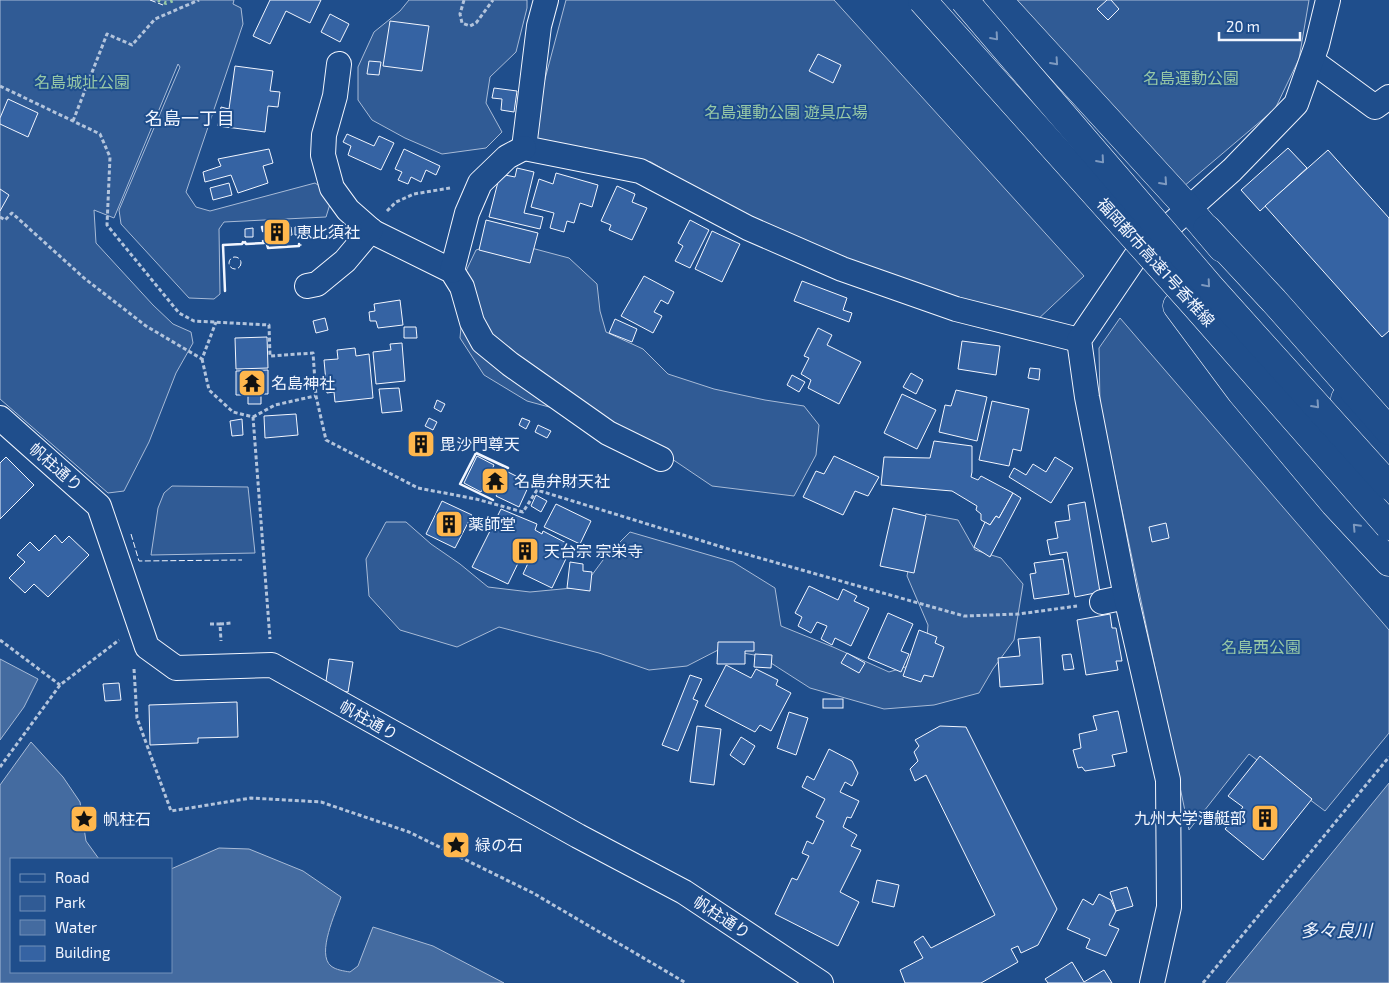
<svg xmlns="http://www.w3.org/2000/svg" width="1389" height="983" viewBox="0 0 1389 983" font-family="'Exo 2','Noto Sans JP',sans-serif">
  <rect width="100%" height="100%" fill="#1f4e8c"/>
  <g fill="#305b95" stroke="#a8bbd7">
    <polygon points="0,0 234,0 233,4 241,8 243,24 186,192 196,207 210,211 315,183 321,187 330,204 326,217 224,222 219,229 220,294 214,299 189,298 121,224 119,210 180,67 178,64 114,218 94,210 96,243 153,305 173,324 191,332 193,343 176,373 149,442 124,491 108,493 0,399"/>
    <polygon points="409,0 527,0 527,8 516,52 490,77 486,103 502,132 486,148 442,154 405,138 372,120 358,100 358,67 374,32 400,11"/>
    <polygon points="566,0 834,0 1084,276 1035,322 962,305 754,223 651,162 529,139"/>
    <polygon points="1016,0 1309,0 1299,59 1275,109 1183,187"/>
    <polygon points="505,241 569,258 597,284 600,311 606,332 643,349 668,374 714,389 765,400 804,406 819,425 816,455 794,496 712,486 675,461 619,426 527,401 484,375 460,338 466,271 476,250"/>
    <polygon points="1120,318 1389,630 1389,733 1325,811 1249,754 1189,830 1100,405 1099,348"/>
    <polygon points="172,486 248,487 255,553 151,555 158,508 164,493"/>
    <polygon points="926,514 958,520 975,550 1001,558 1023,584 1014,640 993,669 979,693 934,705 884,709 810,688 760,656 720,649 687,666 649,670 599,653 499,627 457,647 400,630 369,596 366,559 386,522 406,522 431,544 460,564 488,587 530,592 583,587 606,556 630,532 733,562 775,588 781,626 833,647 889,672 925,661 928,625 907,576 911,555"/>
  </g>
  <g fill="#446ba0" stroke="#a8bbd7">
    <polygon points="0,659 38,679 24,707 0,740"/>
    <path d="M 31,742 L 63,777 L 80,802 L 86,841 L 99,859 L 11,859 L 11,972 L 171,972 L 171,869 L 219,848 L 249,849 L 303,871 L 341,897 C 336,912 316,954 331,966 C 336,970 344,971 350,972 L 358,966 L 373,927 L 433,946 L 504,983 L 0,983 L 0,785 Z"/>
    <polygon points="1389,783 1389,983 1226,983"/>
  </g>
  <g fill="#3563a3" stroke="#f2f6ff">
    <polygon points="270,0 321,0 310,23 286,11 270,44 253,36"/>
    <polygon points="1107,0 1111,0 1119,9 1108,20 1097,9"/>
    <polygon points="330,14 349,24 340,42 321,32"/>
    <polygon points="390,21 429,26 422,71 383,66"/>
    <polygon points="818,54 841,65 833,83 809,71"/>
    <polygon points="369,61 381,62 379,75 367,74"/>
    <polygon points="235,66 273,71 270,91 280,92 278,107 268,106 265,132 218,126 221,107 229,109"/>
    <polygon points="494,88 517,91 514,112 501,110 502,99 492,98"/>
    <polygon points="8,99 38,113 28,137 0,124 0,118"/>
    <polygon points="347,134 374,146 379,136 394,143 381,170 348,155 351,146 343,142"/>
    <polygon points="1288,148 1307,168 1260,211 1241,190"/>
    <polygon points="269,149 273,163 263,166 268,183 238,193 231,175 205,182 203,172 221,166 218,159"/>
    <polygon points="404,149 440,166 436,175 426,170 421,182 411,177 408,184 398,180 402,172 395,169"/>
    <polygon points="1328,150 1389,218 1389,331 1382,337 1265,206"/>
    <polygon points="517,168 534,172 524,213 543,217 540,229 489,217 500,174 515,177"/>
    <polygon points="556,173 598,185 592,207 580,203 574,223 567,221 564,232 550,228 554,213 531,207 539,179 553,184"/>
    <polygon points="229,183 232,195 213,200 210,188"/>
    <polygon points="617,186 635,194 632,202 647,208 632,240 609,230 611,225 601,221"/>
    <polygon points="0,189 9,195 0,211"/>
    <polygon points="486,220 538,233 530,263 479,250"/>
    <polygon points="690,220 709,230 690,268 675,261 683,246 678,243"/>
    <polygon points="303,226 304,235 295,235 295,227"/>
    <polygon points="281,227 281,236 273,237 272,228"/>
    <polygon points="284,227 291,227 292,235 284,236"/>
    <polygon points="253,228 253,237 245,237 245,229"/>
    <polygon points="712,231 740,244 722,282 695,269"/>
    <polygon points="644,276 674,292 668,304 661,300 654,312 662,316 653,333 621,316"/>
    <polygon points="802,281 847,298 843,310 852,313 849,322 794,301"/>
    <polygon points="400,300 403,325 378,328 376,321 370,321 369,312 375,311 374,304"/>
    <polygon points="325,318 328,330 316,333 313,321"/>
    <polygon points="615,319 637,329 632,342 609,333"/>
    <polygon points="404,327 416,327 417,338 404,338"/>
    <polygon points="818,328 832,335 827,345 861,362 839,404 808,388 811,380 801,374 809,358 804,356"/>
    <polygon points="267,337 268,368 236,369 235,338"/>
    <polygon points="962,341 1000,346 996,375 958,369"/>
    <polygon points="402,343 405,381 376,384 373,352 391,350 390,344"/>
    <polygon points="355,348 356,356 369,354 373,398 335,402 334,392 327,393 324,360 338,359 337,350"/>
    <polygon points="1030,368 1040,369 1039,380 1028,378"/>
    <polygon points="268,370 268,394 261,394 261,404 248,404 248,395 236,395 236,371"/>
    <polygon points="911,373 923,380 916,394 903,387"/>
    <polygon points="792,375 805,382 799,392 787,385"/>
    <polygon points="399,388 402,411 382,413 379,389"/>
    <polygon points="956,390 987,397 977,441 939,432 945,405 951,406"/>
    <polygon points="902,394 936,410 917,449 884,433"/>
    <polygon points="437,400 445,404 441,412 434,408"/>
    <polygon points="992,401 1029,409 1021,451 1013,449 1009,466 979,460"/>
    <polygon points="296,414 298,435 265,438 264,416"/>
    <polygon points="429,418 437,422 433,430 425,426"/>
    <polygon points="522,418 530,421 526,429 519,425"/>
    <polygon points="242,419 243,435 232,436 230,421"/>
    <polygon points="538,425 551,431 547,438 535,432"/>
    <polygon points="418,438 428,442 423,451 414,447"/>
    <polygon points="934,441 972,446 972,472 971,477 978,480 981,476 1013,493 999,518 996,516 990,525 981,520 981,514 976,510 977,506 952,491 881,485 884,457 930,458"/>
    <polygon points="477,456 494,465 491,472 505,478 508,472 530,483 519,507 496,496 499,491 485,484 481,492 464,483"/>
    <polygon points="834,456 879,477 868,496 855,491 843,515 803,497 816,471 824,474"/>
    <polygon points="6,457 34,485 0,519 0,463"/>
    <polygon points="1055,457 1073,468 1051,503 1009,477 1014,468 1026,475 1033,464 1046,472"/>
    <polygon points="570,476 583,482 580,489 567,483"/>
    <polygon points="1013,493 1021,498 990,557 974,547 985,522 990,525 996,516 999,518"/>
    <polygon points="536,495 547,501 541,512 531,506"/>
    <polygon points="442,501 472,515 455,548 426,534"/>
    <polygon points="1085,502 1100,592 1075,597 1067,552 1050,555 1047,540 1058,538 1055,522 1070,520 1068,505"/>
    <polygon points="556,504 591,521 580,544 544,527"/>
    <polygon points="893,508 926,516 914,573 880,566"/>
    <polygon points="501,509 537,524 535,530 542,534 543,531 572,546 552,588 523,574 529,561 521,557 508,584 472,567"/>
    <polygon points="1166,523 1169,538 1152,542 1149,527"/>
    <polygon points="55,535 62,543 69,536 89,555 48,597 34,584 25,593 9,578 25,562 17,555 30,542 39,551"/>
    <polygon points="1063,559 1069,594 1034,599 1030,574 1036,573 1034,563"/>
    <polygon points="570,562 583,564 583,571 592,572 590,591 567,588"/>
    <polygon points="809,586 838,600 843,589 857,596 854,601 869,608 851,646 835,638 832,645 821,639 827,626 817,622 811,633 798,626 802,617 795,613"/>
    <polygon points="888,613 913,624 901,651 909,654 901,672 868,658"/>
    <polygon points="1110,614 1112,628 1116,628 1122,661 1116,661 1118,670 1086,675 1077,620"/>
    <polygon points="919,630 937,637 935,643 944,647 933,677 924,675 921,682 903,676"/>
    <polygon points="1040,637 1043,684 1000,687 998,658 1020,656 1018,639"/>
    <polygon points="718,642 754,642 754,651 745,651 745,664 717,664"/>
    <polygon points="847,653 865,663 859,673 841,663"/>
    <polygon points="755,654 772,655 771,668 754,667"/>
    <polygon points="1071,654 1074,669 1064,670 1062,655"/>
    <polygon points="329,659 353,662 348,692 325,689"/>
    <polygon points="726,665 751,678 756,669 778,680 776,685 791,693 771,731 760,725 755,732 705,706"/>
    <polygon points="690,675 702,679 693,699 698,701 678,751 662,745"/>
    <polygon points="119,683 121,700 105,701 103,684"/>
    <rect x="823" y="699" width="20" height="9"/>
    <polygon points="237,702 238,737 198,738 198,743 150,745 149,705"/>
    <polygon points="1118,711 1127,752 1112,755 1115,766 1085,771 1082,767 1078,768 1073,750 1081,748 1079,734 1097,730 1093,716"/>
    <polygon points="789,712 808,718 796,755 777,748"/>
    <polygon points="697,726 721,729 714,785 690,782"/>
    <polygon points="940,726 966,727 1057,909 1038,945 1021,953 1018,946 1011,949 1018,962 981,983 905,983 900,970 923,958 914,942 923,936 931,948 995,915 926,775 915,781 910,769 918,761 914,752 919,746 915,740"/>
    <polygon points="741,737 755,746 744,765 730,755"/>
    <polygon points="829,749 852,761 858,773 852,786 845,782 840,792 859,801 851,818 847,817 843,827 857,835 851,846 861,850 840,892 859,902 838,946 775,914 792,878 797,880 809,856 802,853 807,841 813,844 824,821 816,817 825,799 802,787 807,776 814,780"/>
    <polygon points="1260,756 1312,799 1263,860 1225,829 1243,807 1228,796"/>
    <polygon points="877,880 899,885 894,907 872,902"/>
    <polygon points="1127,887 1133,906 1116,911 1110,892"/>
    <polygon points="1099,894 1111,900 1116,911 1109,925 1119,929 1106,956 1086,948 1090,939 1067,929 1083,899 1093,905"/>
    <polygon points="1072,962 1084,982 1104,970 1112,983 1048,983 1045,979"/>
  </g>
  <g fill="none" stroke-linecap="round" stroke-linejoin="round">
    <defs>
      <g id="street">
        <polyline points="546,0 539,26 524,148 640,171 748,228 842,269 956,309 1079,340"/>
        <polyline points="1312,61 1375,107 1389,97"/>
        <polyline points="339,64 335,96 324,135 323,155 332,188 348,210 373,232 452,271 462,287 472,322 483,342 510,364 608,433 661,459"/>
        <polyline points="452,271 467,213 480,183 507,157 524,148"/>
        <polyline points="307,286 317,284 345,261 371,230"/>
        <polyline points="0,418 99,506 147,647 176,668 272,665 578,836 684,892 821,983"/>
        <polyline points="1102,602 1126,597"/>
        <polyline points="1152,983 1169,907 1168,780 1126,597 1087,397 1079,340 1136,256 1232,170 1296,104 1317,45 1328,0"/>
      </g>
      <g id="secondary">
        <polyline points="998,0 1189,209 1222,248"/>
        <polyline points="1345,399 1389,454"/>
      </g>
      <g id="highway">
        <polyline points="1207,229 1274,301 1389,431"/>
        <polyline points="1177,306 1241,392 1334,503 1389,562"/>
      </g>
    </defs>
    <use href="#street" stroke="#f2f6ff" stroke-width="26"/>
    <use href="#secondary" stroke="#f2f6ff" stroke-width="29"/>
    <use href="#highway" stroke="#f2f6ff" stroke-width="29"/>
    <g stroke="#b3c4dc" stroke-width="3" stroke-dasharray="4 2.5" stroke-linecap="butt">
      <polyline points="464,0 460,14 462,23 470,26 476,23 493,0"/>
      <polyline points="0,86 100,134 110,157 107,225 179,313 194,321 269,325 270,356 313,353 316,396 326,440 418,488 476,499 523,512 537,490 735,551 964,616 1019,614 1077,606"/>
      <polyline points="73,121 107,34 132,45 155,19 199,0"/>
      <polyline points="387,211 396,202 414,194 450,188"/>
      <polyline points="0,217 5,220 12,213 84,278 146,326 202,359 216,322"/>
      <polyline points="265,241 265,242"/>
      <polyline points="244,244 244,242"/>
      <polyline points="300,244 300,246"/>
      <polyline points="202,359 209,390 233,412 253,417 270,639"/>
      <polyline points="253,417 275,405 315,396"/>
      <polyline points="210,624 220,624 221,641"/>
      <polyline points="220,624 231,623"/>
      <polyline points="0,640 60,685"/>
      <polyline points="134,669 137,718 171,811 251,798 321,802 409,832 533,893 686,983"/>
      <polyline points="0,767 60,685 119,640"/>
      <polyline points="1203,983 1389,757"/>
    </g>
    <use href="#street" stroke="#1f4e8c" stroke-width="24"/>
    <use href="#secondary" stroke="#1f4e8c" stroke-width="28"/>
    <use href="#highway" stroke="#1f4e8c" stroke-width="28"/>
    <defs>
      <g id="highway-bridge">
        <polyline points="922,0 1196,306 1389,526"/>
        <polyline points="964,0 1211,288 1389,486"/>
      </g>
    </defs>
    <use href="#highway-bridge" stroke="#f2f6ff" stroke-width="29" stroke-linecap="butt"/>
    <use href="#highway-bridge" stroke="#1f4e8c" stroke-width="28"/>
    <polyline stroke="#97c8a6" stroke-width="4" stroke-dasharray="2.5 4" stroke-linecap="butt" points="158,0 166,3 174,0"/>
    <g stroke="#f2f6ff" stroke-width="1" stroke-dasharray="6 2.5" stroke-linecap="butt">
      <polyline points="150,0 163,5"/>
      <circle cx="235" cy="263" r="6"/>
      <polyline points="131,534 139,561 242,560"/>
    </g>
    <g stroke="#f2f6ff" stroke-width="2.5">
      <polyline points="264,230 263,231 262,227 265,227 266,231 265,231"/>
      <polyline points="266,241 268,248 299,246 299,244"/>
      <polyline points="245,242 246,244 264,243 263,241"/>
      <polyline points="225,291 223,245 242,244 243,242"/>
      <polyline points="493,500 460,484 476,453 508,468"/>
    </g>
  </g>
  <defs><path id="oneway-chevron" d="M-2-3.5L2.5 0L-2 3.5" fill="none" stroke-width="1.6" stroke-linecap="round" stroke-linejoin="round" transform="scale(1.25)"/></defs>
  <g stroke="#7e9ac0">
    <use href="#oneway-chevron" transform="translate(995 37) rotate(49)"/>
    <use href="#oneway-chevron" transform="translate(1055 62) rotate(48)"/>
    <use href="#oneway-chevron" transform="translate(1101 160) rotate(49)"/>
    <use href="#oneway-chevron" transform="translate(1164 182) rotate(48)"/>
    <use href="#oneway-chevron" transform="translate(1207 284) rotate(49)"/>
    <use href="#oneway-chevron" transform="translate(1316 405) rotate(48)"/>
    <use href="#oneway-chevron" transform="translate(1356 527) rotate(-133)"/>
  </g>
  <defs>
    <symbol id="building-square" viewBox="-11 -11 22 22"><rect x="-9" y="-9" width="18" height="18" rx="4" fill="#ffb74d" stroke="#1f4e8c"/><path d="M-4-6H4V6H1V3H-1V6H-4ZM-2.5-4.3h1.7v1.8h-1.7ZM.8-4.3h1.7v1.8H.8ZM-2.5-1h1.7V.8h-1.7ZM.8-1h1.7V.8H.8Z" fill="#111"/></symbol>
    <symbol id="temple-square" viewBox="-11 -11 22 22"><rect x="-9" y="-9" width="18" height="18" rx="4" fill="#ffb74d" stroke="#1f4e8c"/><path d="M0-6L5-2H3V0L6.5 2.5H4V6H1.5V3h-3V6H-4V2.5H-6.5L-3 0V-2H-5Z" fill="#111"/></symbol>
    <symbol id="sight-square" viewBox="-11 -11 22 22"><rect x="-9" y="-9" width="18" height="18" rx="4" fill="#ffb74d" stroke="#1f4e8c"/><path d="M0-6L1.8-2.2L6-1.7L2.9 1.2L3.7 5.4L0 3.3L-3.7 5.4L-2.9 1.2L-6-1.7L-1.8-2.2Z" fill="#111"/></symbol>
  </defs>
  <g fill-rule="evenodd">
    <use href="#building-square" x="261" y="216" width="32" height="32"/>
    <use href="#temple-square" x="236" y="367" width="32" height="32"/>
    <use href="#building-square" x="405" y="428" width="32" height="32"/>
    <use href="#temple-square" x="479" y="465" width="32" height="32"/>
    <use href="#building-square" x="433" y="508" width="32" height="32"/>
    <use href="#building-square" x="509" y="535" width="32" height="32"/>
    <use href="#building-square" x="1249" y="802" width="32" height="32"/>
    <use href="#sight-square" x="68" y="803" width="32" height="32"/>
    <use href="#sight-square" x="440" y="829" width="32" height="32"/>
  </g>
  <g text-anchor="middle" stroke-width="4" stroke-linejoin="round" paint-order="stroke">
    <g font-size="16" fill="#97c8a6" stroke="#1f4e8c">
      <text x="1191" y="84">名島運動公園</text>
      <text x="82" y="88">名島城址公園</text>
      <text x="786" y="118">名島運動公園 遊具広場</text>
      <text x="1261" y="653">名島西公園</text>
    </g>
    <g font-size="16" fill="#f2f6ff" stroke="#1f4e8c" text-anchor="start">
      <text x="296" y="238">恵比須社</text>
      <text x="271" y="389">名島神社</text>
      <text x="440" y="450">毘沙門尊天</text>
      <text x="514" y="487">名島弁財天社</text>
      <text x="468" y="530">薬師堂</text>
      <text x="544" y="557">天台宗 宗栄寺</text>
      <text x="1246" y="824" text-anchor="end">九州大学漕艇部</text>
      <text x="103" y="825">帆柱石</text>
      <text x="475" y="851">緑の石</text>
    </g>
    <g font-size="16" fill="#f2f6ff" stroke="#1f4e8c">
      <text transform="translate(1156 262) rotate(48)" y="6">福岡都市高速1号香椎線</text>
      <text transform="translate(56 467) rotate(41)" y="6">帆柱通り</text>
      <text transform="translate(369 720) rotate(29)" y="6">帆柱通り</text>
      <text transform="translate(722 917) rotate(33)" y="6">帆柱通り</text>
    </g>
    <g font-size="18" fill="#f2f6ff" stroke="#1f4e8c">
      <text x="190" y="125">名島一丁目</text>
    </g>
    <g font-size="18" font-style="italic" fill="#f2f6ff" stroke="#1f4e8c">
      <text x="1336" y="937">多々良川</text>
    </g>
  </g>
  <rect x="10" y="858" width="162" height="115" fill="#1f4e8c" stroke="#7391ba"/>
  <rect x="20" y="874" width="25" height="8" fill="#1f4e8c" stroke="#7391ba"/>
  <text x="55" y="883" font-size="15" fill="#f2f6ff">Road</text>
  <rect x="20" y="896" width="25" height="15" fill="#305b95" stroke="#7391ba"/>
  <text x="55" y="908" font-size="15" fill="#f2f6ff">Park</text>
  <rect x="20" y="920" width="25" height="15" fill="#446ba0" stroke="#7391ba"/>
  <text x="55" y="933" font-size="15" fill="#f2f6ff">Water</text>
  <rect x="20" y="946" width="25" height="15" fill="#3563a3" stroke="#7391ba"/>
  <text x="55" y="958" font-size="15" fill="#f2f6ff">Building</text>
  <path d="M1219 32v8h81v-8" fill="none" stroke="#f2f6ff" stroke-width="2.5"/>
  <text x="1226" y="32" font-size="15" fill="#f2f6ff" stroke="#1f4e8c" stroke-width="4" paint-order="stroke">20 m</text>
</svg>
